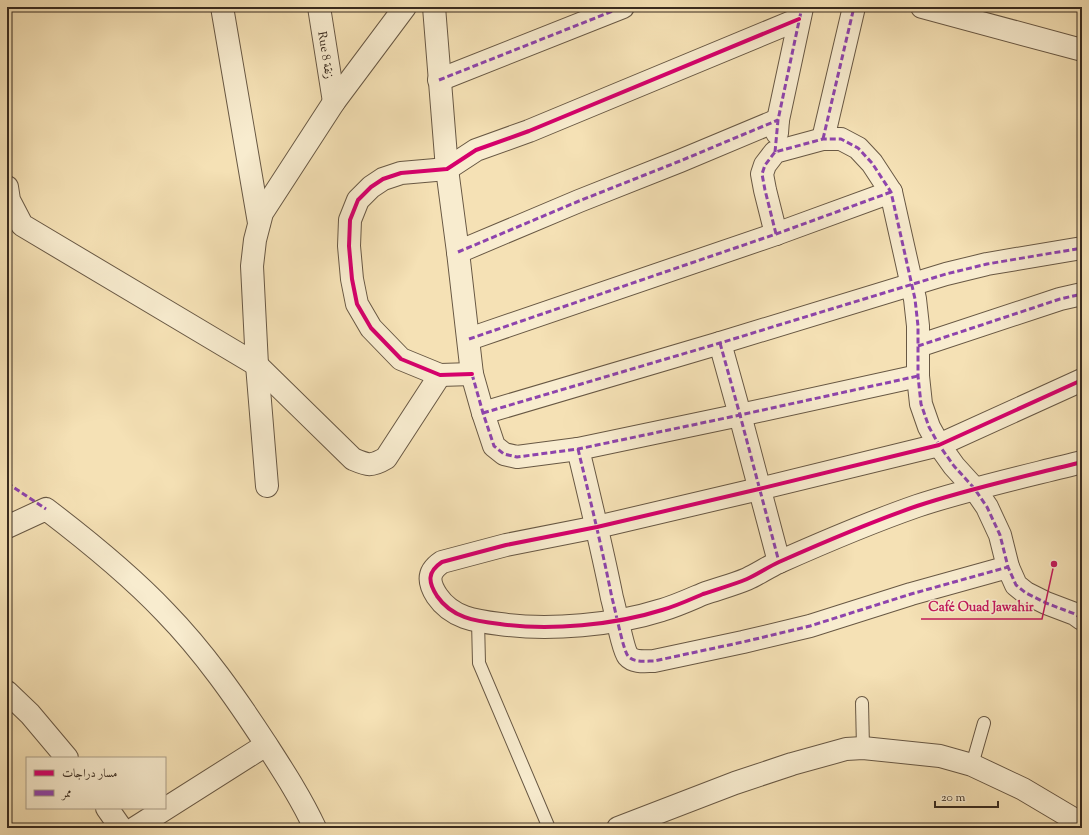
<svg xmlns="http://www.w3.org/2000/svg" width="1089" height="835" viewBox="0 0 1089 835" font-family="'Sorts Mill Goudy',Amiri,serif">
  <rect width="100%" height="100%" fill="#f5e1b5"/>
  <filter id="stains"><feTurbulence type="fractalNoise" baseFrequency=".005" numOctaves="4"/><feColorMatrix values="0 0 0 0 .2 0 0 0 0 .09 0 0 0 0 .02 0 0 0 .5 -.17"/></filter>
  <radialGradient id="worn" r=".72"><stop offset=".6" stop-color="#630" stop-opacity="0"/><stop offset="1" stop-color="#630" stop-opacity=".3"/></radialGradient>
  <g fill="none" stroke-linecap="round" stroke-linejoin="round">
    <defs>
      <g id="service">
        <polyline points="478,621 479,663 549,828"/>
        <polyline points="862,703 863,748"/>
        <polyline points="972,765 984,723"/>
      </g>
      <g id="minor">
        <polyline points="222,7 259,223"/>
        <polyline points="319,7 334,102"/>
        <polyline points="434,7 447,169 458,252 472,374 483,413 494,446 504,454 517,457 578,449 740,415 918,376"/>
        <polyline points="922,7 1082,50"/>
        <polyline points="439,80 623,7"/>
        <polyline points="777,133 778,120 802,8"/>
        <polyline points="823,139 854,7"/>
        <path d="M 7,187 L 9,200 L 22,225 L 257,365 L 353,459 C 367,465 371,467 386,458 L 440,375"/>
        <polyline points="776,234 765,190 762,174 765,165 775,152 823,139 841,139 858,148 872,163 891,192 915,299 918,326 918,376 921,404 929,427 939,445 954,466 974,488 987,507 1000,535 1008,567 1016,585 1026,593 1046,603 1075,614 1082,619"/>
        <polyline points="458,252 579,201 680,161 778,120"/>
        <polyline points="469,339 776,234 891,192"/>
        <polyline points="720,343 740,415 779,562"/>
        <polyline points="918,346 1060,299 1082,294"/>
        <polyline points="472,374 440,375 401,359 371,328 357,304 352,279 349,246 350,220 358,200 371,187 383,179 401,173 447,169 476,150 529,131 799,19"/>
        <path d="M 1082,380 L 939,445 L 759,489 L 597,527 L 506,545 L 442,562 C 427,572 428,582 437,596 C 452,618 475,621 500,624 C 549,631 615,625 662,610 C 676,606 689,600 703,594 C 717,589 733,585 747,579 C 758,574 768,567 779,562 C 824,542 871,522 917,506 C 971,488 1027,476 1082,462"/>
        <polyline points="483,413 720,343 946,274 987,264 1082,248"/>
        <path d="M 578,449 C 590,499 602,548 612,598 C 615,608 623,650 628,656 C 634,663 646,661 654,661 L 743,642 L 810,626 L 911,594 L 1008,567"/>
        <polyline points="267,486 257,365 252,266 255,240 262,213 334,102 405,7"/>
        <path d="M 7,527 L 46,509 C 88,541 129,574 165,612 C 204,652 236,698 266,744 C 284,772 301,798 315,828"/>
        <polyline points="7,692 30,714 67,758"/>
        <polyline points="107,808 121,828"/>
        <polyline points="135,828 266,745"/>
        <polyline points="618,828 735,783 792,764 846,749 863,748 940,756 972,765 1023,789 1082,824"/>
      </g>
    </defs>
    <use href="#service" stroke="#685844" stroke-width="14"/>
    <use href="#minor" stroke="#685844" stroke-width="24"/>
    <use href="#service" stroke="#f8eccf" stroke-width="12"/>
    <use href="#minor" stroke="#f8eccf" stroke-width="22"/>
    <g stroke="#8e44ad" stroke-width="3" stroke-dasharray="6 3" stroke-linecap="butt">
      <polyline points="439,80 623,7"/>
      <polyline points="823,139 854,7"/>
      <polyline points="775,152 778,120 802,7"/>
      <polyline points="776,234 765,190 762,174 765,165 775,152 823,139 841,139 858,148 872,163 891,192 915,299 918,326 918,376 921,404 929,427 939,445 954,466 974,488 987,507 1000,535 1008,567 1016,585 1026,593 1046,603 1075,614 1082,619"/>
      <polyline points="458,252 579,201 680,161 778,120"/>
      <polyline points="469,339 776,234 891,192"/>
      <polyline points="720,343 740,415 779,562"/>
      <polyline points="918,346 1060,299 1082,294"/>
      <polyline points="472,374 483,413 494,446 504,454 517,457 578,449 740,415 918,376"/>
      <polyline points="483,413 720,343 946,274 987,264 1082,248"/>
      <path d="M 578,449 C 590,499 602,548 612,598 C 615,608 623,650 628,656 C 634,663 646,661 654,661 L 743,642 L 810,626 L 911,594 L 1008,567"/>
      <polyline points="7,483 46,509"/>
    </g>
    <defs>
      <g id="cycleway">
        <polyline points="472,374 440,375 401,359 371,328 357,304 352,279 349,246 350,220 358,200 371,187 383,179 401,173 447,169 476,150 529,131 799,19"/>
        <path d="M 1082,380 L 939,445 L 759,489 L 597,527 L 506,545 L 442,562 C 427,572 428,582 437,596 C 452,618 475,621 500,624 C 549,631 615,625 662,610 C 676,606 689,600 703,594 C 717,589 733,585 747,579 C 758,574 768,567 779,562 C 824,542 871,522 917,506 C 971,488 1027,476 1082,462"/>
      </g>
    </defs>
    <use href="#cycleway" stroke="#f8eccf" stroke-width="6"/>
    <use href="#cycleway" stroke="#d6006c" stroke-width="4"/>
  </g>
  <g text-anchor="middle" stroke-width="3" stroke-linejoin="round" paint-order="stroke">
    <g font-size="12" fill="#392b1f" stroke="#f8eccf">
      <text transform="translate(326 55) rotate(81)" y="4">Rue 8 زنقة</text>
    </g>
  </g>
  <path fill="none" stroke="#c2185b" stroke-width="1.5" d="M1054 564L1042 619H921"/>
  <circle fill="#c2185b" stroke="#f8eccf" stroke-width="1.5" cx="1054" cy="564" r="4"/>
  <g font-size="13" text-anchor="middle" font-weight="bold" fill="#c2185b" stroke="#f8eccf" stroke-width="3" stroke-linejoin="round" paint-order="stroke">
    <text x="981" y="611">Café Ouad Jawahir</text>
  </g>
  <rect width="1089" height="835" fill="none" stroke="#f5e1b5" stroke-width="24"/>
  <rect x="8" y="8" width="1073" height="819" fill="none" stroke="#392b1f" stroke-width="2"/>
  <rect x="12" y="12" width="1065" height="811" fill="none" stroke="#392b1f"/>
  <rect x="26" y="757" width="140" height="52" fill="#f8eccf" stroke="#ac9f89"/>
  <rect x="34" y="770" width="20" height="6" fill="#d6006c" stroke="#ac9f89"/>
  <text x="62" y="777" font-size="12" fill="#392b1f">مسار دراجات</text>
  <rect x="34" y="790" width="20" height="6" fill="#8e44ad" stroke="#ac9f89"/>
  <text x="62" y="797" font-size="12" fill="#392b1f">ممر</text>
  <path d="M935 801v6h63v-6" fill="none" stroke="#392b1f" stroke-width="2"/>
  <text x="941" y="801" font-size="12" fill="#392b1f" stroke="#f8eccf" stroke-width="3" paint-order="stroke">20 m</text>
  <rect width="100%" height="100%" filter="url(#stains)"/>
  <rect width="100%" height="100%" fill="url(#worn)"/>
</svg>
